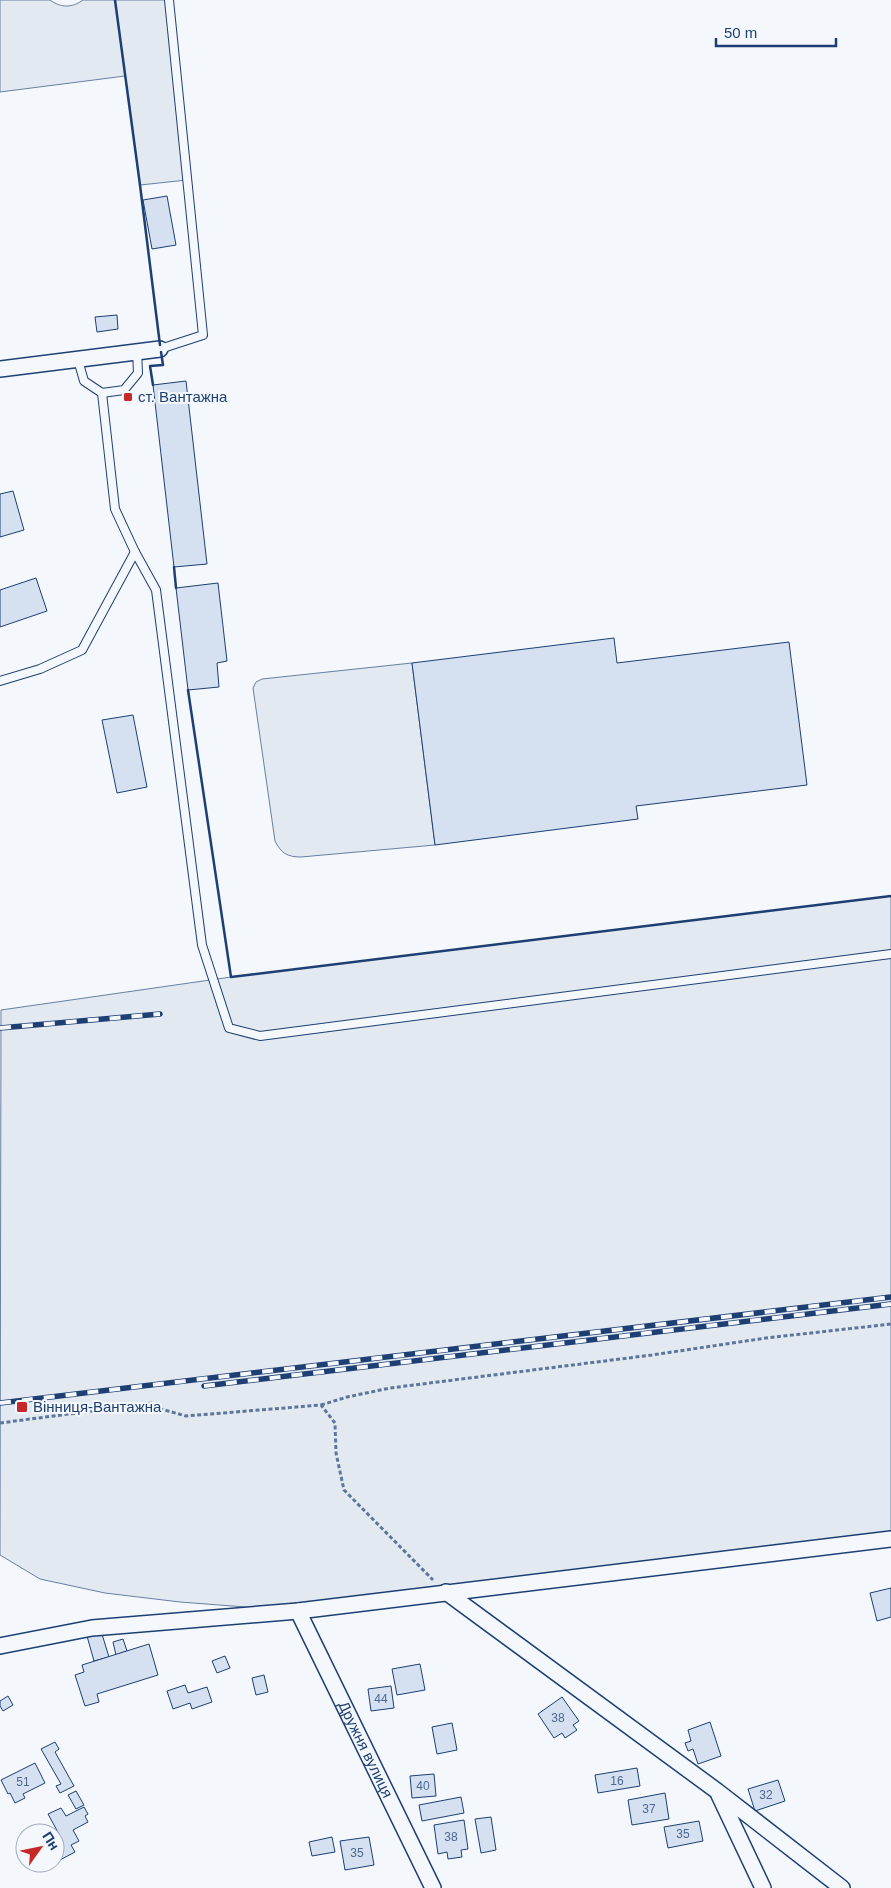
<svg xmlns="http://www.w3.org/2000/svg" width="891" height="1888" viewBox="0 0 891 1888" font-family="Arial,sans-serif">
  <rect width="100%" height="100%" fill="#f4f7fb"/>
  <g fill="#e3e9f0" stroke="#687fa3">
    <path d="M 0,0 L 50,0 C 61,8 72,8 83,0 L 169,0 L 187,180 L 140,185 L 125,76 L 0,92 Z"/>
    <path d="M 412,663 L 435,845 L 301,857 C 287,857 281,853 275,841 L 253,688 L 256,682 L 262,679 Z"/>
    <polygon points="891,896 891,1539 298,1611 180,1602 105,1593 40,1579 0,1555 1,1010 231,977"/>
  </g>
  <g fill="#d5e0f0" stroke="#1d3f73">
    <polygon points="167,196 176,245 152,249 143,200"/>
    <polygon points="117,315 118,329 97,332 95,317"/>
    <polygon points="186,381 207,564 174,567 153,385"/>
    <polygon points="13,491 24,530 0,537 0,494"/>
    <polygon points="36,578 47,611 0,627 0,590"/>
    <polygon points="218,583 227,661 217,663 219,687 188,690 176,588"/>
    <polygon points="614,638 617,663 789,642 807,785 636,806 638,819 435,845 412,663"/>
    <polygon points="133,715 147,787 117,793 102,720"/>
    <polygon points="891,1588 891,1617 877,1621 870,1593"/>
    <polygon points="101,1631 109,1657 94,1661 87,1636"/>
    <polygon points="123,1639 127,1651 116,1655 113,1642"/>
    <polygon points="149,1644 158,1675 97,1694 99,1702 85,1706 75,1675 84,1672 82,1665"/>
    <polygon points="225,1656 230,1668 217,1673 212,1661"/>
    <polygon points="420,1664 425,1690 397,1695 392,1669"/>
    <polygon points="264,1675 268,1692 256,1695 252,1678"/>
    <polygon points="185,1685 188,1693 207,1687 212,1702 192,1709 190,1703 173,1709 167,1691"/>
    <polygon points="391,1686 394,1708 371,1711 368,1689"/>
    <polygon points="8,1696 13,1705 3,1711 0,1706 0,1701"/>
    <polygon points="562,1697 579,1721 573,1725 577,1730 565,1738 562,1733 554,1738 538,1714"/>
    <polygon points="710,1722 721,1756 698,1764 693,1749 688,1751 685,1743 691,1741 688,1730"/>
    <polygon points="452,1723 457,1750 437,1754 432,1727"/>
    <polygon points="55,1742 59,1749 55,1752 74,1786 60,1793 56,1786 61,1784 41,1749"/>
    <polygon points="35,1763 45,1783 23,1794 25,1798 15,1803 10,1793 8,1794 1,1780"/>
    <polygon points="637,1768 640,1786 598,1793 595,1775"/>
    <polygon points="434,1774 436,1796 412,1798 410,1776"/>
    <polygon points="778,1780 785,1801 755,1811 748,1789"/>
    <polygon points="76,1791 84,1805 76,1809 68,1795"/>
    <polygon points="665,1793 669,1819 632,1825 628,1800"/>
    <polygon points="461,1797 464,1813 422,1821 419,1805"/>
    <polygon points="84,1807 88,1814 85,1816 88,1822 73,1830 79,1841 71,1845 75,1852 58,1861 55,1856 55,1838 60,1836 48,1814 61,1808 66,1816"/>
    <polygon points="491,1817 496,1850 481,1853 475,1819"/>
    <polygon points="464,1820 468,1849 461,1850 462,1857 448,1859 447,1852 438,1854 434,1825"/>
    <polygon points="699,1821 703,1841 668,1848 664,1827"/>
    <polygon points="332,1837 335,1852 312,1856 309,1842"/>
    <polygon points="369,1837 374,1865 345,1870 340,1841"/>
  </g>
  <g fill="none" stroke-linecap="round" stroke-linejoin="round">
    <defs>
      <g id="lane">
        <polyline points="160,349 203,335 169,0"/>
        <polyline points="78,360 84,381 102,393 124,390 138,373 137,351"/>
        <polyline points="102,393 115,509 135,552 156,590 202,945 229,1028 260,1036 891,954"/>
        <polyline points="0,681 40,669 82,650 135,552"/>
      </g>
      <g id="street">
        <polyline points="0,369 160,349"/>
        <polyline points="446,1592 717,1791 842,1888"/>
        <path id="s1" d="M 298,1611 L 433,1888"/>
        <polyline points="0,1646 92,1628 298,1611 891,1539"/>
        <polyline points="719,1795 763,1888"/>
      </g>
    </defs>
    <use href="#lane" stroke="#1d3f73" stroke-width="10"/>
    <use href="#street" stroke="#1d3f73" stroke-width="18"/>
    <g stroke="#5e769c" stroke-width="3" stroke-dasharray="4 2.5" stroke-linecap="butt">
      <polyline points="321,1405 347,1397 390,1388 652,1355 766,1338 891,1324"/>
      <polyline points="0,1423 153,1403 161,1409 186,1416 321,1405 335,1423 336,1453 344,1490 433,1580"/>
    </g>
    <use href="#lane" stroke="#f4f7fb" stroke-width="8"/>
    <use href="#street" stroke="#f4f7fb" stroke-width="15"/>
    <defs>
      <g id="rail">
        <polyline points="0,1028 160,1014"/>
        <polyline points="204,1386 891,1304"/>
        <polyline points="0,1403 891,1297"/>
      </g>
    </defs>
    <use href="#rail" stroke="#1d3f73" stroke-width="5.5"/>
    <use href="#rail" stroke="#f4f7fb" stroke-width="4" stroke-dasharray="11" stroke-linecap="butt"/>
    <g stroke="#1d3f73" stroke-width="2.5">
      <polyline points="115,0 140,185 160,345"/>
      <polyline points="153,385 150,366 163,365 161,352"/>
      <polyline points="174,567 176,588"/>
      <polyline points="188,690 231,977 891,896"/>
    </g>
  </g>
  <g fill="#c62828" stroke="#f4f7fb" stroke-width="2">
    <rect x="123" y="392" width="10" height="10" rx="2.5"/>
    <rect x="16" y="1401" width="12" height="12" rx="2.5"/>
  </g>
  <g text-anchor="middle" stroke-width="4" stroke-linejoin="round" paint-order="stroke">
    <g font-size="12" fill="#4b6792">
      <text x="381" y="1703">44</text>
      <text x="558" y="1722">38</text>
      <text x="617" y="1785">16</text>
      <text x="23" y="1786">51</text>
      <text x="423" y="1790">40</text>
      <text x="766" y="1799">32</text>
      <text x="649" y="1813">37</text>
      <text x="683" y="1838">35</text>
      <text x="451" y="1841">38</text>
      <text x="357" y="1857">35</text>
    </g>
    <g font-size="15" fill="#1d3f73" stroke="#f4f7fb" text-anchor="start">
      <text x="138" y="402">ст. Вантажна</text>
      <text x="33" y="1412">Вінниця-Вантажна</text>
    </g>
    <g font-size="15" fill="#1d3f73" stroke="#f4f7fb">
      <text dy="5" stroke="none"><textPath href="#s1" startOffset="154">Дружня вулиця</textPath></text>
    </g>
  </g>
  <g transform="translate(40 1848) rotate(57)"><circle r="24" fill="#f4f7fb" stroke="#9eadc5"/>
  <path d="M0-4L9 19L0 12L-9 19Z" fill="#c62828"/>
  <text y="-8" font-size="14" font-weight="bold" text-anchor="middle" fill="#1d3f73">Пн</text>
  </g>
  <path d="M716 38v8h120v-8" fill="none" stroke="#1d3f73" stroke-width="2.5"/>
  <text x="724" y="38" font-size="15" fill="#1d3f73" stroke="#f4f7fb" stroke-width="4" paint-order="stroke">50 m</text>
</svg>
